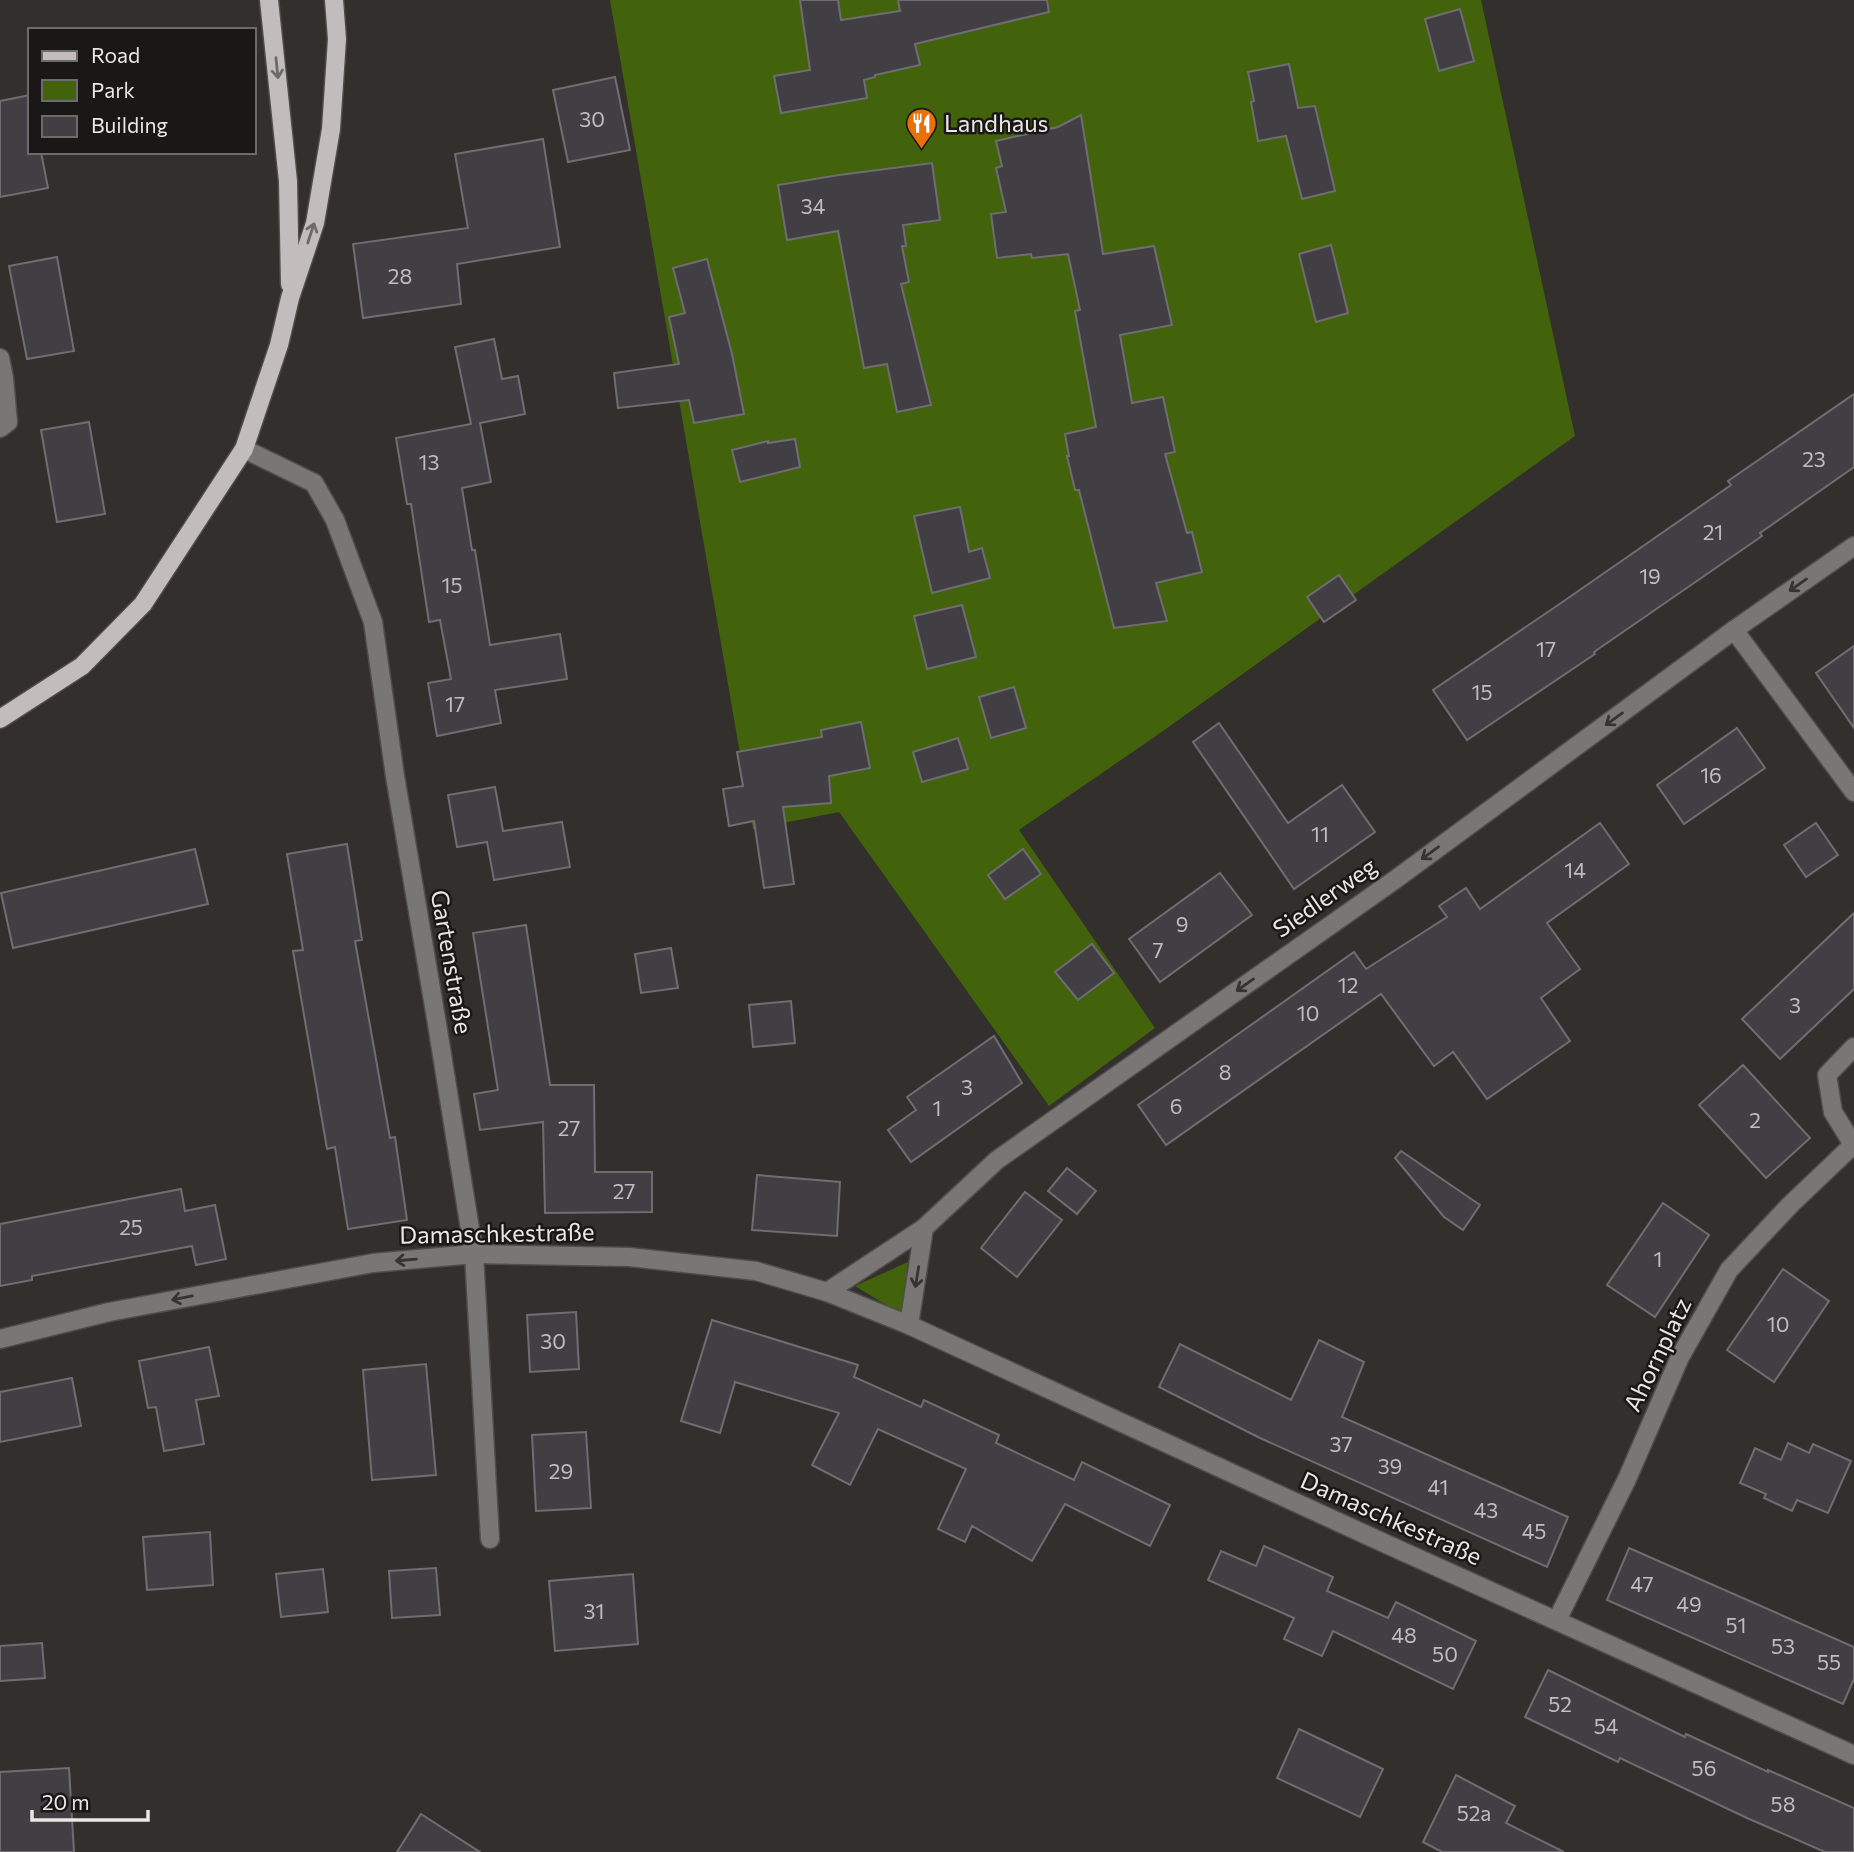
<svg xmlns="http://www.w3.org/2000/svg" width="1854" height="1852" viewBox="0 0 1854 1852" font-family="Commissioner,sans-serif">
  <rect width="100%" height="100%" fill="#332f2c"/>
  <g fill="#43620c">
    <polygon points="610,0 1481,0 1575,436 1156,736 1019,830 1155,1028 1049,1106 839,812 753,829"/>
    <polygon points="908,1262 901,1314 855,1286"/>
  </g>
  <g fill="#413f44" stroke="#6f6d72" stroke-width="2">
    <polygon points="800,0 838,0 841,20 900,11 898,0 1047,0 1049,12 915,44 920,65 875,75 875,77 864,80 867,98 781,113 774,76 810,70"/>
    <polygon points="1460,9 1474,61 1439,71 1425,19"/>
    <polygon points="1289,64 1298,108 1315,106 1335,191 1302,199 1286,136 1258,141 1251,102 1254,101 1248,72"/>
    <polygon points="615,77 630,150 568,162 553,90"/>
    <polygon points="30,95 30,152 41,152 48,188 0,197 0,101"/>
    <polygon points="1081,115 1103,254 1154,246 1172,325 1120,335 1132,403 1163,397 1175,452 1165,454 1187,533 1192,532 1202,572 1156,583 1167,621 1114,628 1079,490 1075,490 1067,456 1069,456 1065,434 1096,427 1075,311 1080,310 1068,254 1032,258 1031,254 997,258 991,214 1006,212 996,168 1002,166 996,141 1058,127"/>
    <polygon points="543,139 560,247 457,264 461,304 363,318 353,244 468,228 455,154"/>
    <polygon points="932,163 940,220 903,225 906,246 902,246 909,282 901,284 931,405 897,412 887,364 864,368 838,231 787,240 778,185 839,175"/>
    <polygon points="1331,245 1348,313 1316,322 1299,254"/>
    <polygon points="57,257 74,351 27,359 9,266"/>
    <polygon points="707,259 732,354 744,414 694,423 689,400 618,408 614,373 679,364 669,317 685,313 673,268"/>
    <polygon points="494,339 502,379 518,376 525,414 480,423 491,482 462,488 472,550 475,550 490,645 560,634 567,679 495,690 501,723 437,736 428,683 451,679 440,620 429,622 411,504 407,504 396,438 471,424 455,347"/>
    <polygon points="1854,394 1854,467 1760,533 1762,536 1594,652 1595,654 1467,740 1433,690 1561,603 1731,485 1728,481"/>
    <polygon points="89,422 105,514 57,522 41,430"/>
    <polygon points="795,439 800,467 740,482 732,450 768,441 768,443"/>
    <polygon points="960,507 969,552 982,548 990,578 932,593 914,516"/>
    <polygon points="1339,575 1356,600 1324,622 1307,597"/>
    <polygon points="962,605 976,657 927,669 914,616"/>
    <polygon points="1854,646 1854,728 1816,673"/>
    <polygon points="1014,687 1026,728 991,738 979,697"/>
    <polygon points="861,722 870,768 829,776 831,803 783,807 794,884 764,888 754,821 729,826 723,789 743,786 737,752 822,737 821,730"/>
    <polygon points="1219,723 1288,823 1342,785 1375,832 1294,889 1193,742"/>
    <polygon points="1737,728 1765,768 1684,824 1657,785"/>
    <polygon points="958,738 968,769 922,782 913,752"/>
    <polygon points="495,787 503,831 562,822 570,867 494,880 487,842 457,847 448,795"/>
    <polygon points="1600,823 1629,864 1547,923 1580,969 1541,998 1570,1041 1487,1099 1453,1052 1434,1066 1381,994 1166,1145 1138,1105 1354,952 1366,969 1447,917 1439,906 1466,888 1480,909"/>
    <polygon points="1816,823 1838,855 1806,877 1784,845"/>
    <polygon points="347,844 362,940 355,941 390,1138 395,1137 407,1220 348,1229 335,1147 327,1149 293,951 303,950 287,854"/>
    <polygon points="195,849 208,904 13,948 1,893"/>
    <polygon points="1023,849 1041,874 1005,899 988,875"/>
    <polygon points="1220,873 1252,915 1160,982 1129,939"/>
    <polygon points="1854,913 1854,989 1780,1059 1742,1019"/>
    <polygon points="526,925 550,1085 594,1085 595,1172 652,1172 652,1212 545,1213 543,1122 480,1130 474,1094 498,1090 473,933"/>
    <polygon points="1092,944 1114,973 1078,1000 1055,972"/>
    <polygon points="671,948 678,988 641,993 635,954"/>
    <polygon points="791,1001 795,1043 753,1047 749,1005"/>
    <polygon points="994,1036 1022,1083 911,1162 888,1130 916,1110 907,1097"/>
    <polygon points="1743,1065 1810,1138 1766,1178 1699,1105"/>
    <polygon points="1401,1151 1480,1205 1463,1230 1444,1217 1395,1158"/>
    <polygon points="1067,1168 1096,1191 1077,1214 1048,1191"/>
    <polygon points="757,1175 840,1182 837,1236 752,1230"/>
    <polygon points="181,1189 185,1211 215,1205 226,1259 196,1265 192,1246 32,1276 32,1280 0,1286 0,1224"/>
    <polygon points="1025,1192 1062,1220 1017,1277 981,1248"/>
    <polygon points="1663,1203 1709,1235 1655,1317 1607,1285"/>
    <polygon points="1783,1269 1829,1301 1774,1382 1727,1350"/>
    <polygon points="576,1312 579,1369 530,1372 527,1315"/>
    <polygon points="712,1320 858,1365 854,1377 921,1407 924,1400 999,1435 996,1443 1074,1480 1082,1462 1170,1505 1150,1546 1065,1504 1032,1561 972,1526 965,1542 938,1529 966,1469 878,1429 850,1485 812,1465 839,1413 735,1382 720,1433 681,1421"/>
    <polygon points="1319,1340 1364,1362 1342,1417 1568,1517 1547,1567 1260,1438 1159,1387 1180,1344 1291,1400"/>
    <polygon points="209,1347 219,1396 196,1400 204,1444 164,1451 156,1407 148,1408 139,1361"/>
    <polygon points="426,1364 436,1475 372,1480 363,1370"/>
    <polygon points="72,1378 81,1426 0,1442 0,1392"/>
    <polygon points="586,1432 591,1508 536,1511 532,1435"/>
    <polygon points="1788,1443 1809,1453 1813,1444 1851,1461 1828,1513 1797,1500 1792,1511 1764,1498 1766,1494 1740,1483 1755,1448 1781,1460"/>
    <polygon points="210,1532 213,1585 147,1590 143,1537"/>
    <polygon points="1264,1546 1333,1577 1327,1591 1388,1618 1396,1602 1476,1641 1453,1689 1333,1631 1322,1656 1284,1639 1294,1618 1208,1580 1221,1551 1256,1566"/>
    <polygon points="1629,1548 1854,1647 1854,1679 1843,1704 1607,1600"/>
    <polygon points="436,1568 440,1615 392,1618 389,1571"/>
    <polygon points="323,1569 328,1612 281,1617 276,1574"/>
    <polygon points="633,1574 638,1644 555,1651 549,1581"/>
    <polygon points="42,1643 45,1678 0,1681 0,1646"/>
    <polygon points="1548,1670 1685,1737 1686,1734 1768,1772 1768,1770 1854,1808 1854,1852 1825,1852 1747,1818 1620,1758 1618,1762 1525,1717"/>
    <polygon points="1299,1729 1383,1769 1360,1817 1277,1778"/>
    <polygon points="69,1768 74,1852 0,1852 0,1772"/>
    <polygon points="1456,1775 1515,1806 1506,1823 1564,1852 1442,1852 1423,1842"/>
    <polygon points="421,1814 480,1852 397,1852"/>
  </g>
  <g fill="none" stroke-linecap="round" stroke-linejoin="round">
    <defs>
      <g id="minor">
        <polyline points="0,358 4,378 8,422 0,428"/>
        <polyline points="244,449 314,483 335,520 373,622 395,776 438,1030 474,1254 490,1539"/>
        <polyline points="1734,630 1854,792"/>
        <polyline points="1854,1047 1827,1075 1833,1112 1854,1146"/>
        <polyline points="827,1292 924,1228 997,1160 1396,879 1734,630 1854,546"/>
        <polyline points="909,1325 924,1228"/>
        <polyline points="0,1339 109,1312 373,1263 474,1254 629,1257 756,1271 827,1292 909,1325 1384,1543 1854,1755"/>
        <polyline points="1557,1620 1627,1479 1680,1357 1729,1270 1790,1205 1853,1145"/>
      </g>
      <g id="major">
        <polyline points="269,0 288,181 290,284"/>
        <polyline points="0,719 82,666 143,604 244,449 279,345 290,298 315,223 331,129 337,39 334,0"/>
      </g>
    </defs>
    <use href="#minor" stroke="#504c4a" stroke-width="21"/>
    <use href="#major" stroke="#504c4a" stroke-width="21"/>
    <use href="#minor" stroke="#797676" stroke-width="18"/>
    <use href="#major" stroke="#c2bcbc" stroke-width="18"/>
  </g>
  <defs><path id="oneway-shaft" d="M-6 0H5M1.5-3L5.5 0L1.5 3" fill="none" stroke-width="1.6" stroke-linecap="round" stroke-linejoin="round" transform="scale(1.75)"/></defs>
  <g stroke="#6e6a69">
    <use href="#oneway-shaft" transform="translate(277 68) rotate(84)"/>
    <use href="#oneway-shaft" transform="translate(311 233) rotate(-72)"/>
  </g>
  <g stroke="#363433">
    <use href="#oneway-shaft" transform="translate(1798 585) rotate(145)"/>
    <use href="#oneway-shaft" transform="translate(1614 719) rotate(144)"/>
    <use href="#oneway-shaft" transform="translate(1430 853) rotate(144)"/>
    <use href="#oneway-shaft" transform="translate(1245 985) rotate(145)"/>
    <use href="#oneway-shaft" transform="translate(406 1260) rotate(175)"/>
    <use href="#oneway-shaft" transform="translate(917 1277) rotate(99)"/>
    <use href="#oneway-shaft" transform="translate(182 1298) rotate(169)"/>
  </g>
  <defs>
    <symbol id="restaurant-pin" viewBox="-11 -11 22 30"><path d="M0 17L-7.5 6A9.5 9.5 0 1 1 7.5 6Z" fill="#e8710a" stroke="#191816"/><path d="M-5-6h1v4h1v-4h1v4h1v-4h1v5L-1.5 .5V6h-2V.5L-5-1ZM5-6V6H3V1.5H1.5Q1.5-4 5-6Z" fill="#fff"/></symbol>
  </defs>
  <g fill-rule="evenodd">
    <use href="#restaurant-pin" x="904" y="106" width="35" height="47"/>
  </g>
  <g text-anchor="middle" stroke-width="5" stroke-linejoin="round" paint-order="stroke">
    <g font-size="21" fill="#c0bdbd">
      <text x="592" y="127">30</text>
      <text x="813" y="214">34</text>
      <text x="400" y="284">28</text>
      <text x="1814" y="467">23</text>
      <text x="429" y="470">13</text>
      <text x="1713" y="540">21</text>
      <text x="1650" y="584">19</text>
      <text x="452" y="593">15</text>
      <text x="1546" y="657">17</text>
      <text x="1482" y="700">15</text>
      <text x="455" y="712">17</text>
      <text x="1711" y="783">16</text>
      <text x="1320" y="842">11</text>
      <text x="1575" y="878">14</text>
      <text x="1182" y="932">9</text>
      <text x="1158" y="958">7</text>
      <text x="1348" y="993">12</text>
      <text x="1795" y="1013">3</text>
      <text x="1308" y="1021">10</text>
      <text x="1225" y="1080">8</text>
      <text x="967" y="1095">3</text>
      <text x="1176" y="1114">6</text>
      <text x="937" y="1116">1</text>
      <text x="1755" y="1128">2</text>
      <text x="569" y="1136">27</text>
      <text x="624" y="1199">27</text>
      <text x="131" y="1235">25</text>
      <text x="1658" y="1267">1</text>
      <text x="1778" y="1332">10</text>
      <text x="553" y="1349">30</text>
      <text x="1341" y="1452">37</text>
      <text x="1390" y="1474">39</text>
      <text x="561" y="1479">29</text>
      <text x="1438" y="1495">41</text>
      <text x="1486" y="1518">43</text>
      <text x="1534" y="1539">45</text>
      <text x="1642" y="1592">47</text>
      <text x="1689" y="1612">49</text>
      <text x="594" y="1619">31</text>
      <text x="1736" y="1633">51</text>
      <text x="1404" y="1643">48</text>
      <text x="1783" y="1654">53</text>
      <text x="1445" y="1662">50</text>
      <text x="1829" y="1670">55</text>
      <text x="1560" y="1712">52</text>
      <text x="1606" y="1734">54</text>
      <text x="1704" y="1776">56</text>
      <text x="1783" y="1812">58</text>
      <text x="1474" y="1821">52a</text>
    </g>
    <g font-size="24" fill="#eae7e5" stroke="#191816" text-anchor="start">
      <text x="944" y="132">Landhaus</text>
    </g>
    <g font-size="24" fill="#eae7e5" stroke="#191816">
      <text transform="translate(1325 898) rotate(-35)" y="8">Siedlerweg</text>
      <text transform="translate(451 962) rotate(80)" y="8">Gartenstraße</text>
      <text transform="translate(497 1234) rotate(-1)" y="8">Damaschkestraße</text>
      <text transform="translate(1658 1355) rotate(-64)" y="8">Ahornplatz</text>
      <text transform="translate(1391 1519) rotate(24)" y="8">Damaschkestraße</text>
    </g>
  </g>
  <rect x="28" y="28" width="228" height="126" fill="#191816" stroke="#6d6b69" stroke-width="2"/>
  <rect x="42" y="51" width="35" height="10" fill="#c2bcbc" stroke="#6d6b69" stroke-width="2"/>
  <text x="91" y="63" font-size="21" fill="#eae7e5">Road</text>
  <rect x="42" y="80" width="35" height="21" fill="#43620c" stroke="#6d6b69" stroke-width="2"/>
  <text x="91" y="98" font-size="21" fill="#eae7e5">Park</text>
  <rect x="42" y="116" width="35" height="21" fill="#413f44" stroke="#6d6b69" stroke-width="2"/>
  <text x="91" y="133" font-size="21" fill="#eae7e5">Building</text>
  <path d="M32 1810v10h116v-10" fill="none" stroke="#eae7e5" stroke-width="3.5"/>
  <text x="42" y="1810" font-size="21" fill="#eae7e5" stroke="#191816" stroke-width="5" paint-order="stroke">20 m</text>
</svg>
